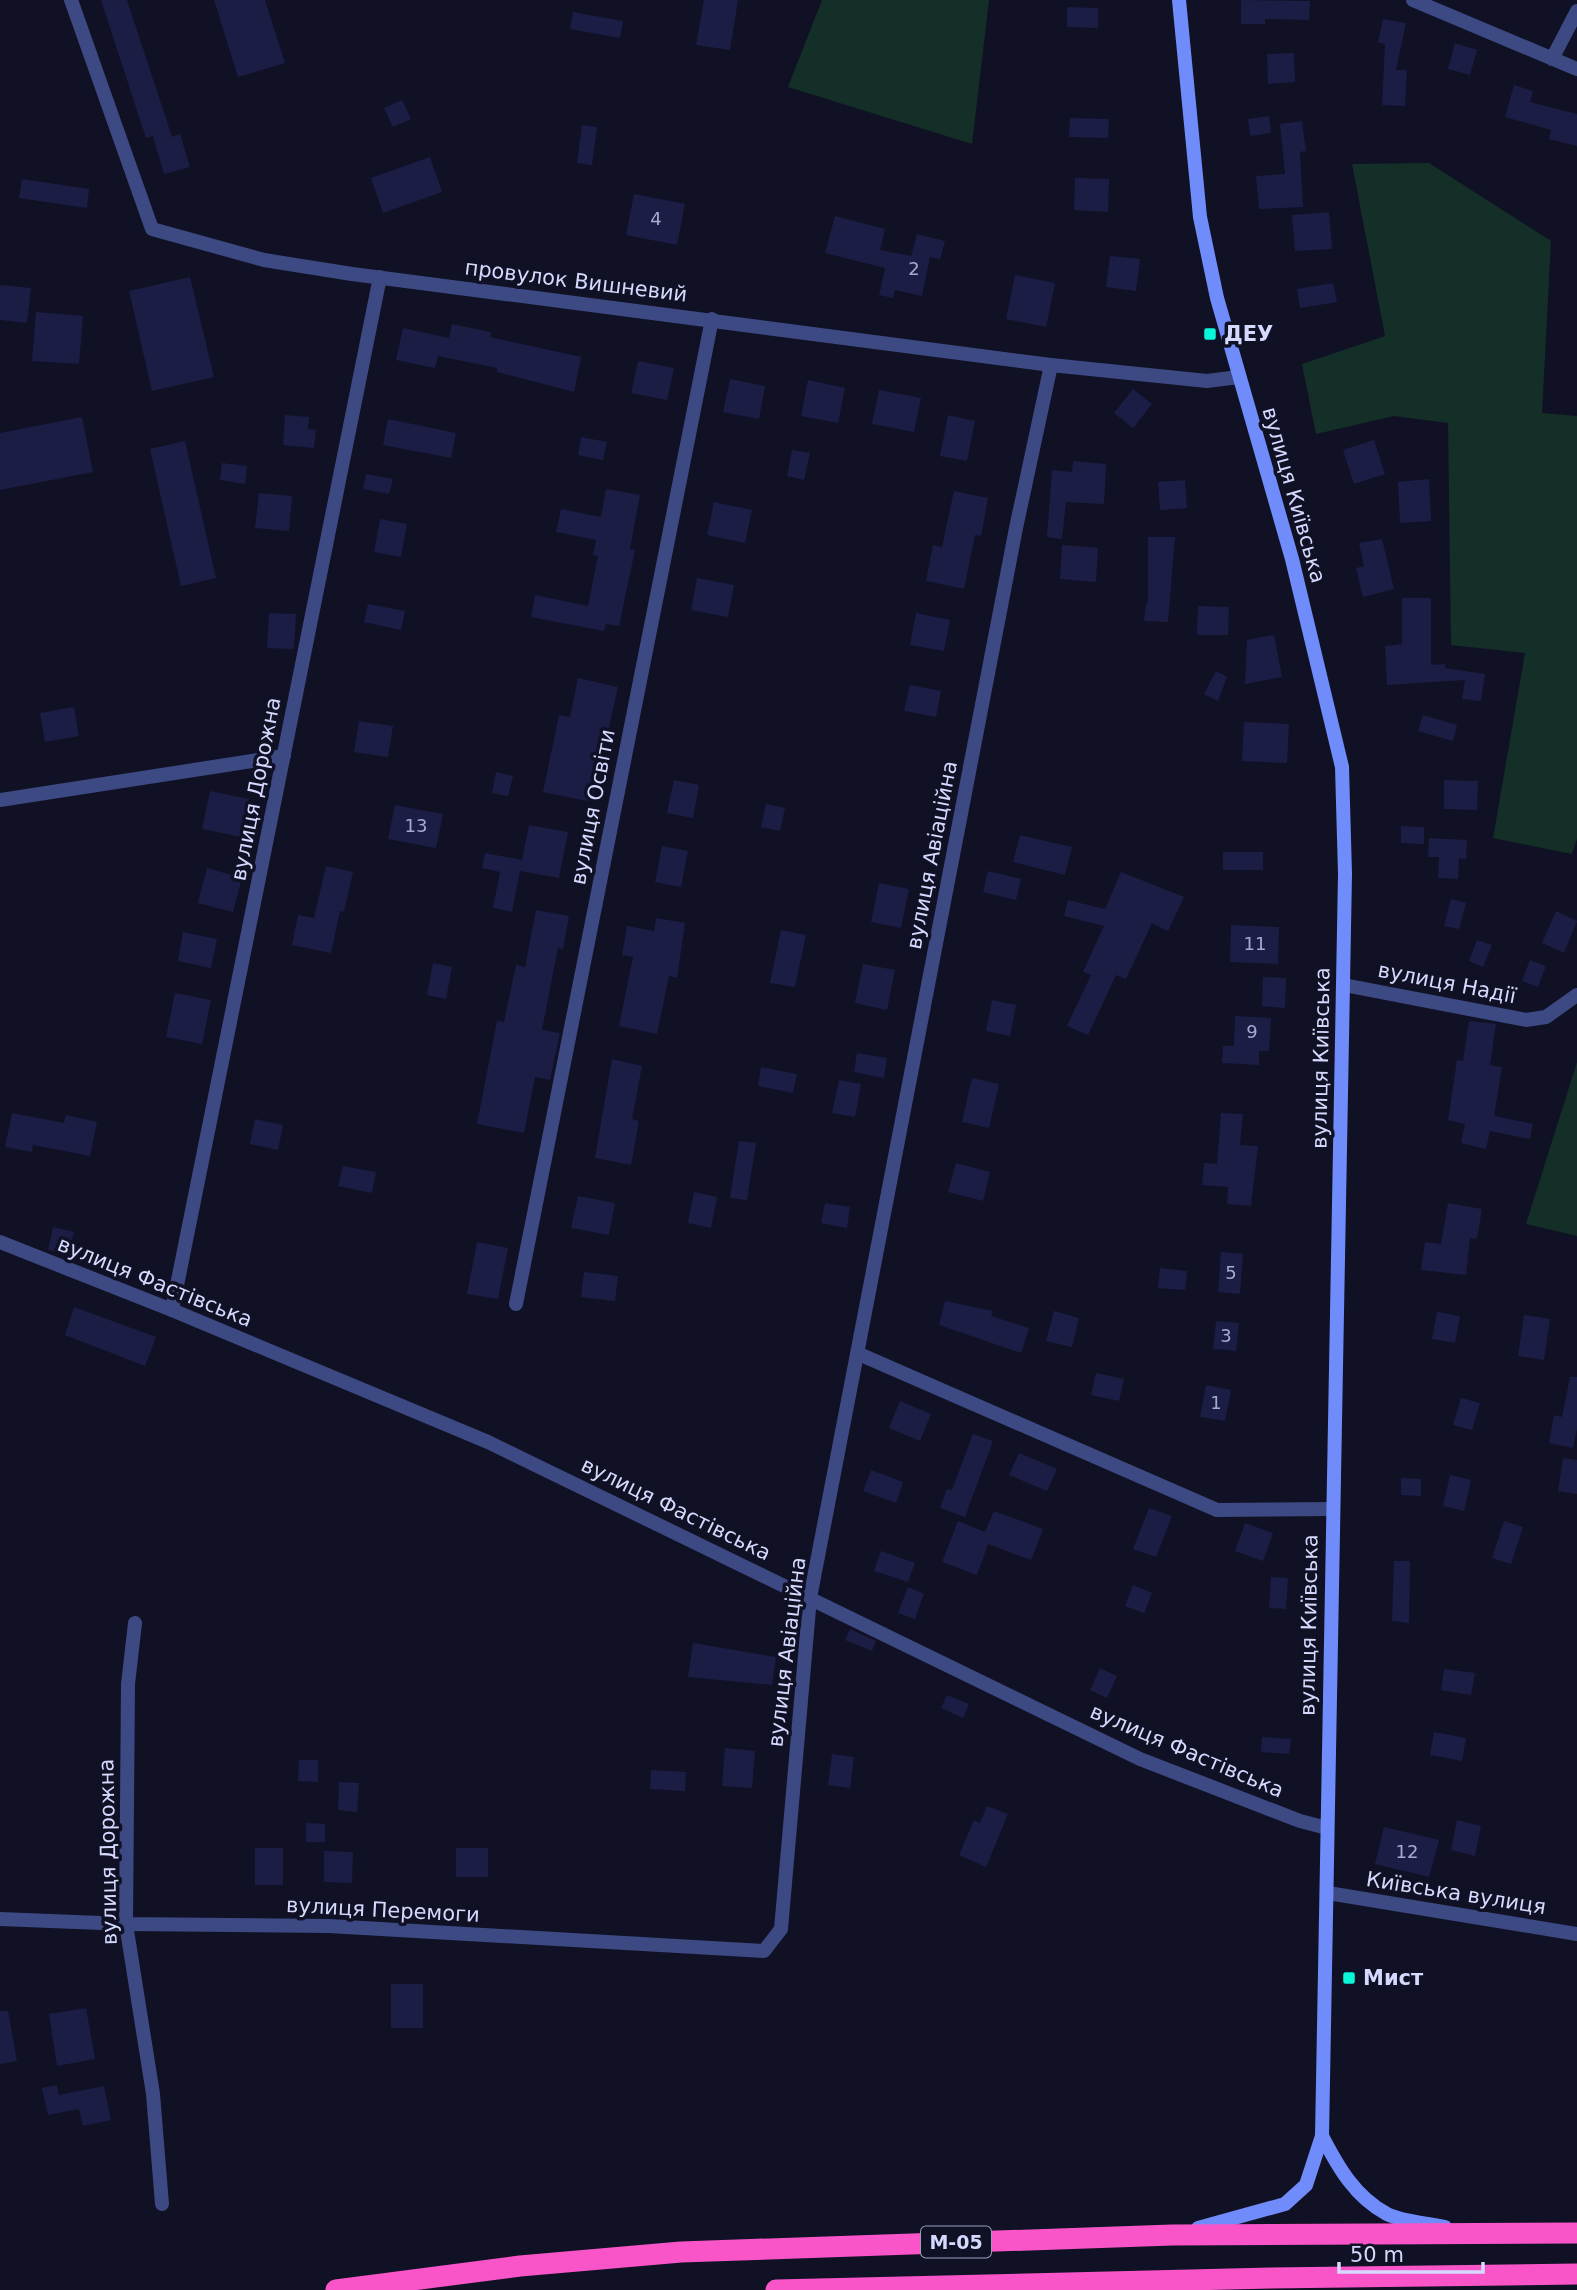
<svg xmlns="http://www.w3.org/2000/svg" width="1577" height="2290" viewBox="0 0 1577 2290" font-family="'DejaVu Sans',sans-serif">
  <rect width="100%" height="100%" fill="#101125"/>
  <g fill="#132f27">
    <polygon points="822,0 989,0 972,144 788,87"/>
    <polygon points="1429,163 1551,241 1542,413 1577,416 1577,839 1572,854 1493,838 1525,653 1451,645 1448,423 1394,416 1316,434 1302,364 1385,336 1352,164"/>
    <polygon points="1577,1062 1577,1236 1526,1224"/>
  </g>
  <g fill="#1c1d45">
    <polygon points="101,0 127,0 172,137 180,134 190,167 164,174 153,136 146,138"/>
    <polygon points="214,0 265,0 285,63 238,77"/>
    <polygon points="704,0 738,0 730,50 696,45"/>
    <polygon points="1241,0 1310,1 1309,20 1265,19 1265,24 1241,24"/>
    <polygon points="1067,7 1098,8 1098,28 1067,27"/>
    <polygon points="573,12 623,21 620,38 570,29"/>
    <polygon points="1383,19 1406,23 1396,70 1407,70 1405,106 1382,105 1385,44 1378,42"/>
    <polygon points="1455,43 1477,50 1470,75 1448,69"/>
    <polygon points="1294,53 1295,82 1268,84 1267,54"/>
    <polygon points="1514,85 1533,91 1530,102 1577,114 1577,146 1549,139 1551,130 1505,117"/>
    <polygon points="402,100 411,119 393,127 384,108"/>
    <polygon points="1269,116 1271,133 1250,136 1248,119"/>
    <polygon points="1070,118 1109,119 1108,138 1069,137"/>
    <polygon points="1302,121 1306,151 1300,152 1303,207 1259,209 1256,176 1285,174 1280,124"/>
    <polygon points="582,125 597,127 592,165 577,163"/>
    <polygon points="430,157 442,192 383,213 371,178"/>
    <polygon points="1075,178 1109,179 1108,212 1074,210"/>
    <polygon points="22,179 89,189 87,208 19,198"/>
    <polygon points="634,194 685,204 677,245 626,235"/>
    <polygon points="1329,212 1332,249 1295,251 1292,215"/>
    <polygon points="835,216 885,229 880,250 911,256 917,234 945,241 940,259 930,257 922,296 895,290 893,298 879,295 885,268 825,253"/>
    <polygon points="1110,256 1140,259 1136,291 1106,287"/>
    <polygon points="1015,275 1055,283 1046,327 1006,319"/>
    <polygon points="190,277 214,377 152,391 129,291"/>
    <polygon points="1333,283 1337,302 1300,308 1297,289"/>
    <polygon points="0,285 31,288 27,323 0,320"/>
    <polygon points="36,312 83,316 79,364 32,361"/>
    <polygon points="452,324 491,332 490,337 581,357 574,392 497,372 497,368 438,356 435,368 396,360 403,328 449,338"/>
    <polygon points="638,361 674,368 667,400 631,393"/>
    <polygon points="730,379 765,386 759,419 723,412"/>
    <polygon points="808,380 845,388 838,423 801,416"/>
    <polygon points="1133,389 1152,404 1133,428 1114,413"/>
    <polygon points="879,390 921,398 914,432 872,424"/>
    <polygon points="285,415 309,417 308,429 316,430 314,448 283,445"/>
    <polygon points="948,415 975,421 967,461 940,456"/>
    <polygon points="82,417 93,472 0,490 0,433"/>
    <polygon points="388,419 456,433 451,458 383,445"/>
    <polygon points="581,437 607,442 603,460 578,455"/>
    <polygon points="1374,440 1385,474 1354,484 1343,450"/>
    <polygon points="185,441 216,578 181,586 150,449"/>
    <polygon points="792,450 810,453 804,480 787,476"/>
    <polygon points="1073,461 1106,464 1104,504 1066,502 1062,539 1047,537 1052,470 1072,472"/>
    <polygon points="222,463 247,466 245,484 220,480"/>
    <polygon points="366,474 393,479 389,494 363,489"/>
    <polygon points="1429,479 1431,521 1400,523 1398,482"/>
    <polygon points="1185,480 1187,508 1160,510 1158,482"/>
    <polygon points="606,489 640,495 630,549 635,550 619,626 606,624 604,631 531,617 535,595 588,606 598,556 593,555 596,540 556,532 561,509 601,517"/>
    <polygon points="954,491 988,498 981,536 975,535 964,589 926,581 933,545 942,547"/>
    <polygon points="259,493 292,496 289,531 255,528"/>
    <polygon points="714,502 752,510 745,543 707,535"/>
    <polygon points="380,519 407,524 401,557 374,552"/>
    <polygon points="1148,537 1175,537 1168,622 1144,621 1146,603 1148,603"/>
    <polygon points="1382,539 1394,589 1363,597 1356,568 1364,566 1359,543"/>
    <polygon points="1062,545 1098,548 1096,582 1060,579"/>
    <polygon points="697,578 734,585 728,617 691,610"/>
    <polygon points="1402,598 1431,598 1431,665 1445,664 1445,668 1485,674 1481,701 1462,699 1465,680 1387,685 1385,646 1402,644"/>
    <polygon points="368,604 405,611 401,630 364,622"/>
    <polygon points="1198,606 1229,607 1228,635 1197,635"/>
    <polygon points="269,613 296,614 294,649 267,648"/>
    <polygon points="916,613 950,620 944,651 910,645"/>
    <polygon points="1274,635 1282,677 1245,684 1247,640"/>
    <polygon points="1216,671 1227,677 1218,701 1204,694"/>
    <polygon points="578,678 618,687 592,802 543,792 559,715 570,717"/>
    <polygon points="910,685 941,691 936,717 904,711"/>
    <polygon points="74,707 79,736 45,742 40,713"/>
    <polygon points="1423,715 1457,725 1453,741 1418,731"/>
    <polygon points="359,721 393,726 388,757 354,752"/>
    <polygon points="1244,722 1289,724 1287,763 1242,761"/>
    <polygon points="496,772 513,776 508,796 492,793"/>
    <polygon points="674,780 699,785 693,818 667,813"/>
    <polygon points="1444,780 1478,781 1477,810 1444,809"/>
    <polygon points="210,791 249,799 241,837 202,829"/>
    <polygon points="766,804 785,808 780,831 761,827"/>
    <polygon points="395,805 443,814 436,848 388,839"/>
    <polygon points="529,825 568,832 559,878 520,871 512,912 493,908 500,872 482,868 485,853 522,860"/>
    <polygon points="1401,826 1424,827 1424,844 1401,843"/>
    <polygon points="1020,835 1072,847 1065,875 1013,862"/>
    <polygon points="1429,838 1467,840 1466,859 1459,858 1458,879 1438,878 1439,857 1428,857"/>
    <polygon points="662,846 688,851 681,887 655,882"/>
    <rect x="1223" y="852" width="40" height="18"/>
    <polygon points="326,866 353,872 344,912 340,911 331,953 292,945 298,915 314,918"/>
    <polygon points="207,868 242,878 233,912 198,903"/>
    <polygon points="988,871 1021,879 1016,900 983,892"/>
    <polygon points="1121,872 1184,897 1168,931 1152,923 1126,979 1116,975 1088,1035 1067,1026 1091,975 1083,972 1104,926 1064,916 1068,900 1105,909"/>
    <polygon points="879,883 909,889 901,928 871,922"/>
    <polygon points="1451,899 1466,903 1459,929 1444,926"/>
    <polygon points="536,910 569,916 563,949 558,948 542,1030 560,1033 550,1080 535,1077 524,1133 477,1124 497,1021 504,1022 516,965 525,967"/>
    <polygon points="1556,911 1577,921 1564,953 1542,943"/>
    <polygon points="656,918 685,923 677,978 669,976 657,1034 619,1026 633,957 622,955 627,926 654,931"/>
    <polygon points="1231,925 1279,927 1278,964 1230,962"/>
    <polygon points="781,930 806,935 795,987 770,983"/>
    <polygon points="183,932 217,939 211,968 178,961"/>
    <polygon points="1477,940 1492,945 1483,967 1469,961"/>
    <polygon points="1530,960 1546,966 1538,987 1522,981"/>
    <polygon points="433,963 452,967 446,999 427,995"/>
    <polygon points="863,964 895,970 887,1010 855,1003"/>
    <polygon points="1263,977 1286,978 1285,1008 1262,1006"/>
    <polygon points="175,993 211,1000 202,1044 166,1037"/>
    <polygon points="992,1000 1016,1005 1010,1036 986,1031"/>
    <polygon points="1235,1016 1271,1018 1269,1051 1259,1051 1259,1065 1222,1063 1223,1046 1234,1046"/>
    <polygon points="1469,1021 1496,1024 1490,1065 1502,1067 1494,1116 1533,1124 1530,1139 1490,1131 1486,1149 1461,1143 1465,1124 1448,1120 1457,1060 1463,1061"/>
    <polygon points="857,1053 887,1058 884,1078 854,1072"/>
    <polygon points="612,1059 642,1066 632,1119 639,1121 631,1165 595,1158"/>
    <polygon points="761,1067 797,1074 793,1093 758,1086"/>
    <polygon points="972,1078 999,1084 989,1128 962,1122"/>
    <polygon points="839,1080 861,1084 855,1117 832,1113"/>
    <polygon points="12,1113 64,1123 66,1115 97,1122 90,1156 33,1145 32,1152 5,1147"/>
    <polygon points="1221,1113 1243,1114 1240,1145 1258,1146 1251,1206 1227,1204 1228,1187 1202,1185 1204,1163 1217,1164"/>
    <polygon points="255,1119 283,1125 278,1150 250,1144"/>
    <polygon points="739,1141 756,1143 747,1200 730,1198"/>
    <polygon points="956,1163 990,1172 983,1201 948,1192"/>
    <polygon points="343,1166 376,1172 372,1193 338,1186"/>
    <polygon points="694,1192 717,1197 711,1228 688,1223"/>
    <polygon points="578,1196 615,1203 609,1235 571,1228"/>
    <polygon points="825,1203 850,1207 847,1228 821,1223"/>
    <polygon points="1448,1203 1482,1209 1477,1239 1470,1238 1466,1275 1421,1270 1425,1242 1441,1244"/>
    <polygon points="53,1227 74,1232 68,1255 48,1250"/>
    <polygon points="477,1242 508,1248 498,1299 467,1294"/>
    <polygon points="1221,1252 1243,1254 1240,1294 1218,1292"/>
    <polygon points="1160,1268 1187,1271 1185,1290 1158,1288"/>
    <polygon points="584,1272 618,1276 615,1301 581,1297"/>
    <polygon points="945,1301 993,1311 991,1316 1029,1328 1021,1353 939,1325"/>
    <polygon points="74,1307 156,1337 145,1366 65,1335"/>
    <polygon points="1054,1311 1079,1318 1072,1347 1046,1341"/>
    <polygon points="1437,1312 1460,1316 1455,1343 1432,1339"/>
    <polygon points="1524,1315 1550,1319 1544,1360 1518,1356"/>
    <polygon points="1216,1321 1239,1323 1236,1351 1213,1349"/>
    <polygon points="1096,1373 1124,1379 1119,1401 1091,1395"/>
    <polygon points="1570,1377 1577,1377 1577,1429 1573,1448 1549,1443 1554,1415 1562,1417"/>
    <polygon points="1206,1385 1231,1390 1225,1421 1200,1417"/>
    <polygon points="1461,1398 1480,1403 1472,1430 1453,1425"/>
    <polygon points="900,1401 931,1414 920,1441 889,1428"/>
    <polygon points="973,1434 993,1441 965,1517 940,1508 947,1489 952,1490"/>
    <polygon points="1019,1453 1057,1469 1047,1491 1009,1475"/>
    <polygon points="1563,1458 1577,1460 1577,1494 1558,1491"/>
    <polygon points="871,1470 903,1482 896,1503 863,1491"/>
    <polygon points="1450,1475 1471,1480 1464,1511 1443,1506"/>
    <polygon points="1401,1478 1421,1479 1421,1496 1401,1495"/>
    <polygon points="1149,1508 1172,1516 1156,1557 1133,1549"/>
    <polygon points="994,1511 1043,1529 1031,1560 988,1544 977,1575 942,1562 958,1521 985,1532"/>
    <polygon points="1504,1521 1523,1527 1511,1564 1492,1558"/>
    <polygon points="1245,1523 1273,1533 1263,1561 1235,1551"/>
    <polygon points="881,1551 915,1563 908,1582 874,1571"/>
    <polygon points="1394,1561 1410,1561 1409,1623 1392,1621"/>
    <polygon points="1271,1577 1288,1578 1286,1609 1269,1608"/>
    <polygon points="1133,1585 1152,1593 1144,1613 1125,1606"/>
    <polygon points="908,1587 924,1594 915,1619 898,1613"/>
    <polygon points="850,1629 876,1641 872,1651 845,1640"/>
    <polygon points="693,1643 776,1657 772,1685 688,1677"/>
    <polygon points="1100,1668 1117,1676 1107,1698 1090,1690"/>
    <polygon points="1444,1669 1475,1673 1471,1695 1441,1690"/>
    <polygon points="947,1695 969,1704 963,1718 941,1708"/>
    <polygon points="1434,1732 1466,1738 1462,1761 1430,1755"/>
    <polygon points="1262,1737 1291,1739 1289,1754 1261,1752"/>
    <polygon points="725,1748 755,1751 752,1788 722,1786"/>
    <polygon points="832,1754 854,1757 850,1788 828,1785"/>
    <polygon points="299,1760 318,1760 318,1782 298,1781"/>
    <polygon points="651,1770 686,1772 685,1791 650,1789"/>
    <polygon points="339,1782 359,1783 357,1812 338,1810"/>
    <polygon points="987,1806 1008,1814 986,1867 959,1855 974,1820 980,1823"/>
    <polygon points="1457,1820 1481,1826 1475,1856 1451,1850"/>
    <polygon points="306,1823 325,1824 325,1842 306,1842"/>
    <polygon points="1384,1827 1439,1840 1429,1877 1375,1864"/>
    <rect x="255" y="1848" width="28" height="37"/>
    <rect x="456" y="1848" width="32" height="29"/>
    <polygon points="324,1851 353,1852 352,1883 324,1882"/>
    <rect x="391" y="1984" width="32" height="44"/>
    <polygon points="86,2008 95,2059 57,2066 49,2014"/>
    <polygon points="0,2011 8,2011 17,2061 0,2064"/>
    <polygon points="57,2085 59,2095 104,2086 111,2120 83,2126 79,2109 48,2115 42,2088"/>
  </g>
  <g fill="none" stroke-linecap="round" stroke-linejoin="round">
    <g stroke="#3c4982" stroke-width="14">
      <polyline points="71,0 152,229 264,260 352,274 1051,365 1207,381 1239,377"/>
      <polyline points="1413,0 1577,69"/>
      <polyline points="1552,59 1577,11"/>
      <polyline points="0,800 284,756"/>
      <polyline points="1344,985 1526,1020 1546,1017 1577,995"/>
      <polyline points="0,1242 172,1310 488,1442 1140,1759 1300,1821 1327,1828"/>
      <polyline points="516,1304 712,319"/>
      <polyline points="172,1310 380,277"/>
      <polyline points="859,1354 1217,1510 1332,1509"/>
      <polyline points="135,1623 128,1684 126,1924 153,2094 162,2204"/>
      <polyline points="1328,1893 1577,1934"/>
      <polyline points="0,1919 126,1924 329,1926 764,1951 781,1929 810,1598 1016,528 1051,365"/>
    </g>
    <g stroke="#708bfa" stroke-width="14">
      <polyline points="1179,0 1200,217 1217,298 1292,559 1342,767 1345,874 1322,2136 1306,2185 1285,2204 1198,2228"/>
      <path d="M 1322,2136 C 1338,2167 1355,2197 1387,2214 C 1403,2222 1428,2223 1445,2227"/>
    </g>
    <g stroke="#f955c8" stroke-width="21">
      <polyline points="336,2290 520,2266 681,2252 1172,2235 1577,2233"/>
      <polyline points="776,2290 1271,2278 1577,2274"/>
    </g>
  </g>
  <g fill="#09f6d9" stroke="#101125" stroke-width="2.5">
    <rect x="1203" y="327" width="14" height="14" rx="3.5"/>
    <rect x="1342" y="1971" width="14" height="14" rx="3.5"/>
  </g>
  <g text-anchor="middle" stroke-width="7" stroke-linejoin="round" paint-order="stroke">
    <g font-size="18" fill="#a7aad0">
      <text x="656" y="225">4</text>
      <text x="914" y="275">2</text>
      <text x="416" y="832">13</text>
      <text x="1255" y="950">11</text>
      <text x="1252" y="1038">9</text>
      <text x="1231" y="1279">5</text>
      <text x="1226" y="1342">3</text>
      <text x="1216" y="1409">1</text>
      <text x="1407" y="1858">12</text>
    </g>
    <rect fill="#101125" stroke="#9a9dbd" stroke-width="2" x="921" y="2226.5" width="70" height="31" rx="5"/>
    <g font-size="19" font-weight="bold" fill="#d5d9fe">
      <text x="956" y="2249">М-05</text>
    </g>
    <g font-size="21" fill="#d5d9fe" stroke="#101125">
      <text transform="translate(576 281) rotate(7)" y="7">провулок Вишневий</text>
      <text transform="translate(1294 495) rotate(74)" y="7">вулиця Київська</text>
      <text transform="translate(256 789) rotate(-79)" y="7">вулиця Дорожна</text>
      <text transform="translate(593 807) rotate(-79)" y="7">вулиця Освіти</text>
      <text transform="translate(932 855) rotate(-79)" y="7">вулиця Авіаційна</text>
      <text transform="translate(1447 983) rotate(11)" y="7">вулиця Надії</text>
      <text transform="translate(1321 1058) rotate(-89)" y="7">вулиця Київська</text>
      <text transform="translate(155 1282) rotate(22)" y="7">вулиця Фастівська</text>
      <text transform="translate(676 1509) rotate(26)" y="7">вулиця Фастівська</text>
      <text transform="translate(1309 1625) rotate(-89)" y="7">вулиця Київська</text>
      <text transform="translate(787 1652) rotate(-83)" y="7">вулиця Авіаційна</text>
      <text transform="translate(1187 1751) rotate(23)" y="7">вулиця Фастівська</text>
      <text transform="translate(108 1852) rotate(-91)" y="7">вулиця Дорожна</text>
      <text transform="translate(1456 1893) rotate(9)" y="7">Київська вулиця</text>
      <text transform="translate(383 1910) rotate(3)" y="7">вулиця Перемоги</text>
    </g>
    <g font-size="21" font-weight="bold" fill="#d5d9fe" stroke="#101125" text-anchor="start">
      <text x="1224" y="341">ДЕУ</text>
      <text x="1363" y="1985">Мист</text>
    </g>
  </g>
  <path d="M1339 2262v10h144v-10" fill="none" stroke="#d5d9fe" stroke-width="3.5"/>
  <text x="1350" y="2262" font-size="21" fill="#d5d9fe" stroke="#101125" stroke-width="5" paint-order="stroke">50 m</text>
</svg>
